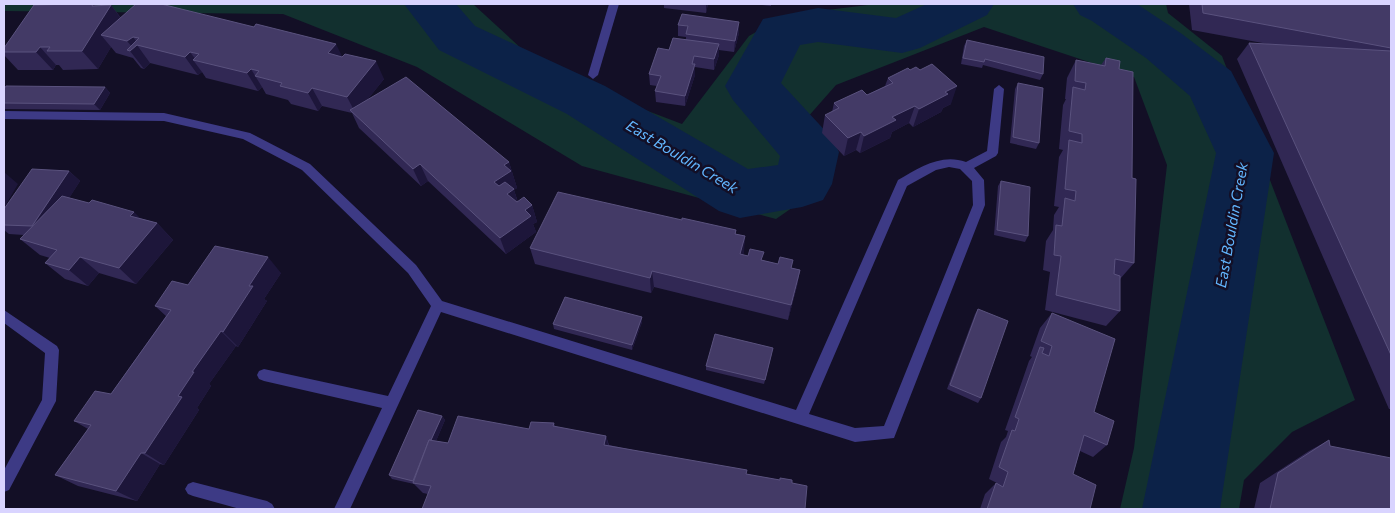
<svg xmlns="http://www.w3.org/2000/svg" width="1395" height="513" viewBox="0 0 1395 513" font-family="Commissioner,sans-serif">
  <rect width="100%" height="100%" fill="#130f26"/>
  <polygon fill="#12302f" points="4,4 473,4 548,73 682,124 749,36 786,15 876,4 1166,4 1168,13 1222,56 1355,400 1292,432 1244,480 1239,509 1120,509 1134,448 1167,165 1134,77 984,27 836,85 799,127 830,166 809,196 776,219 582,166 417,67 283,14 4,11"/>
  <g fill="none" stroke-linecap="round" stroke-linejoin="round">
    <g fill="#0c2248" fill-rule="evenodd">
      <polygon points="404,4 456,4 475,26 605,86 748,169 778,165 780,156 733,100 725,86 763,19 818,8 896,18 927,4 994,4 987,15 920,48 902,53 818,42 800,45 781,83 831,137 839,152 832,184 823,200 802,207 740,218 719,211 567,114 439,50"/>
      <polygon points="1073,4 1137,4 1182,34 1231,71 1274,153 1220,509 1142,509 1216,153 1190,96 1146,58 1092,21 1080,15"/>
    </g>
    <g fill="#3d3a85" fill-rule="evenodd">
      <path d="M 999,85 L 1004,89 L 998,153 L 996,156 L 974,168 L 984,180 L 985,205 L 894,438 L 855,442 L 441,312 L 350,509 L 334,509 L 382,408 L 264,381 L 259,379 L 257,375 L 259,371 L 264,369 L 388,396 L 431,306 L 408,273 L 302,170 L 243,139 L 164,121 L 4,119 L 4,111 L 164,113 L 250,133 L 310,164 L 416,265 L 442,301 L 796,410 L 898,180 C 919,168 941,153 966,162 L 987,151 L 994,89 ZM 949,167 L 960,169 L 972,181 L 973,205 L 884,426 L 855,428 L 809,414 L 907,186 L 936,170 Z"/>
      <polygon points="4,310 57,346 59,350 56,401 9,490 4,492 4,470 42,400 45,353 4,323"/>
      <polygon points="193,482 267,501 272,504 275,509 240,509 193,496 188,494 185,489 188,484"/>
    </g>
    <polygon fill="#3d3a85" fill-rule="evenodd" points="609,4 619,4 598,75 593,79 588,75"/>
  </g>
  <g fill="#312854">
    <polygon points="94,4 96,6 111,5 121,18 343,57 384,79 367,100 509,162 517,188 514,190 518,202 532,205 537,222 533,224 536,232 506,254 428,181 421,186 359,128 352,113 322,106 318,111 291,104 288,100 266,94 262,87 258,91 206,78 202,72 198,75 150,63 144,69 141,68 133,58 116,53 111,47 98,69 63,70 59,65 56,65 53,70 18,70 4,55 4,48"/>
    <polygon points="664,4 708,4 706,13 664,8"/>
    <polygon points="754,4 771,4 771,6"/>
    <polygon points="1189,4 1391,4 1391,409 1389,409 1237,59 1249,43 1268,44 1192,30"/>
    <polygon points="678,25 739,33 734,52 719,50 719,55 714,70 695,67 695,75 685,106 656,102 655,91 657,86 650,85 649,74 669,50 686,39 686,37 678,36"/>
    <polygon points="967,40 1043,74 1040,80 983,65 982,68 961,64 964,46"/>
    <polygon points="1106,58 1119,69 1132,178 1134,263 1120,279 1120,311 1106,326 1045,310 1050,272 1043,270 1046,241 1053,230 1054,215 1059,207 1054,206 1059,157 1063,150 1059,149 1063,105 1066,99 1065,99 1067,78 1076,60 1101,65"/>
    <polygon points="888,78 951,104 943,108 941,112 913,127 909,123 892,132 890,138 860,153 856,150 844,156 822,133 825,115 832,112 834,103 867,95 885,86"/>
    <polygon points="1018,83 1039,143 1036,149 1010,143 1015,89"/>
    <polygon points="105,87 110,93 100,110 4,109 4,89"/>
    <polygon points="69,171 80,181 69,198 157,223 173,240 136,284 99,273 88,286 65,279 45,263 50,258 40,255 20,239 24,235 9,234 4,230 4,209"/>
    <polygon points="1001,181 1028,236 1025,242 994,235 998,186"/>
    <polygon points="682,220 736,230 736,234 745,236 743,255 800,270 797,286 788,320 654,287 651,293 535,264 530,248"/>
    <polygon points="281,273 264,299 267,301 238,347 236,346 209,384 211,386 197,408 199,410 164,465 160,464 137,501 78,486 55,475 88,429 74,421 111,394 166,316 155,306 188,285"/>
    <polygon points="978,309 981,398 978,403 947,389 975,314"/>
    <polygon points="1052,313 1094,412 1107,445 1093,457 1080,451 1073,474 1090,509 980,509 985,494 996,483 997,484 997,483 989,479 1001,442 1006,437 1008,431 1005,430 1029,361 1032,357 1030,356 1040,328"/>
    <polygon points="642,317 642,322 632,350 554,329 553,324"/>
    <polygon points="772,353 764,384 706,370 706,366"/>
    <polygon points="442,416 445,420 436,441 448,443 529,429 554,423 555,427 606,436 609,445 746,474 780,480 780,478 792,480 428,494 423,493 414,484 392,479 389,475"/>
    <polygon points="1329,440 1330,446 1391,509 1254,509 1260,483 1309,451"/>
  </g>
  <g fill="#1d163a">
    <polygon points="93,4 94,4 104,17 111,5 125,24 101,35 111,47 98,69 82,51 92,6"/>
    <polygon points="706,4 708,4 706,13"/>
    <polygon points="739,22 739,33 734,52 735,41"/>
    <polygon points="133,37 139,45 137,45 150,63 144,69 130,51 133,48 127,41"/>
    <polygon points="336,44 345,62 328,53"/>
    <polygon points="719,44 719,55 714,70 714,59"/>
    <polygon points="40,47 56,65 53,70 36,52"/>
    <polygon points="190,52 196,60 193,60 202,72 198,75 185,57"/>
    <polygon points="376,61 384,79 356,114 347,97"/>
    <polygon points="695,64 695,75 685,106 685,96"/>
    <polygon points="251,69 262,87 258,91 247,73"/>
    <polygon points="957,86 951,104 943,108 941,112 913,127 919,109 945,92"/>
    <polygon points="105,87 110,93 100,110 94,104"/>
    <polygon points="312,88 322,106 318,111 308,93"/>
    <polygon points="915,106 909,123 892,132 890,138 860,153 864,136 892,117"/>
    <polygon points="861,132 856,150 844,156 848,138"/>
    <polygon points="509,162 517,188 514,190 519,206 494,182 504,165"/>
    <polygon points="420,164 428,181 421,186 413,169"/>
    <polygon points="69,171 80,181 45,236 33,226"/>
    <polygon points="4,172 18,184 4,208"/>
    <polygon points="532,205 537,222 533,224 536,232 506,254 500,238 525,210"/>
    <polygon points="134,212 150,228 130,216"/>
    <polygon points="157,223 173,240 136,284 119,268"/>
    <polygon points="745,236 744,253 738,270 740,254"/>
    <polygon points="80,257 99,273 88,286 69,270"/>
    <polygon points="268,257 281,273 264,299 267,301 238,347 223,332 249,286"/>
    <polygon points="800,270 797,286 788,320 791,305"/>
    <polygon points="652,271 654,287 651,293 650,278"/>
    <polygon points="642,317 642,322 632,350 632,345"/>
    <polygon points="221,331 236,346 209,384 211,386 197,408 199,410 164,465 145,453 192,372"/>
    <polygon points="442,416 445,420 418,483 414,481"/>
    <polygon points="606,436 609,448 604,445"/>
    <polygon points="141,453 160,464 137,501 116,491"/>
  </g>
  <g fill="#433a66" stroke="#5a527e">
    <polygon points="77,4 93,4 92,6 111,5 82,51 47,51 50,47 40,47 36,52 4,52 4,48 34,5"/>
    <polygon points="136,4 161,4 254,27 256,24 336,44 328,53 342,57 345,54 376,61 347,97 312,88 308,93 280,86 282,83 255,76 259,71 251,69 247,73 193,60 199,54 190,52 185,57 137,45 130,51 127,50 139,38 133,37 127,41 101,35"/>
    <polygon points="1202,4 1391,4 1391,48 1203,13"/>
    <polygon points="682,14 739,22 735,41 686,34 688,26 678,25"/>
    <polygon points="673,38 719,44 714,59 694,56 692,64 695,64 685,96 655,91 661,76 649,74 658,48 669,50"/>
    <polygon points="967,40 1044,57 1043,74 985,59 984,62 963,58"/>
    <polygon points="1249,43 1391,51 1391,355"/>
    <polygon points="1106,58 1120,61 1119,69 1133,72 1132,178 1136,179 1134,263 1115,259 1114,274 1120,276 1120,311 1056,295 1061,256 1054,255 1056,225 1062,226 1065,198 1075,201 1076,191 1065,189 1069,140 1082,143 1082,134 1069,131 1073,87 1085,90 1086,83 1075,81 1076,60 1105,66"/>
    <polygon points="932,64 957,86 945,92 948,94 919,109 915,106 892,117 896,120 864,136 861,132 848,138 825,115 839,108 834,103 862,90 867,95 893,83 888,78 908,68 910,70 916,67 920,70"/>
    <polygon points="406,77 509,162 504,165 511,171 494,182 499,186 505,182 514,189 507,194 517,202 524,197 532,205 525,210 531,216 500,238 420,164 413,169 350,110"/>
    <polygon points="1018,83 1043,88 1039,143 1013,137"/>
    <polygon points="6,86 105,87 94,104 4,103 4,89"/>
    <polygon points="32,169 69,171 32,226 4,225 4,209"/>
    <polygon points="1001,181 1030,187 1028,236 997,230"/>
    <polygon points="558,192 682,220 682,218 736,230 735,234 745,236 740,254 748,256 750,249 764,252 761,260 778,264 780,257 793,260 791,268 800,270 791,305 652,271 650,278 530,248"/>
    <polygon points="62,196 89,203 92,200 134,212 130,216 157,223 119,268 80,257 69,270 45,263 57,250 20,239"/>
    <polygon points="215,246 268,257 249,286 253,286 223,332 221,331 192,372 194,372 178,396 182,397 145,453 141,453 116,491 55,475 91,425 74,421 95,391 111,394 171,310 155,306 172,281 188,285"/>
    <polygon points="565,297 642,317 632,345 553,324"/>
    <polygon points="978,309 1008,321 981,398 950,385"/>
    <polygon points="1052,313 1115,339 1094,412 1114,421 1107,445 1084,435 1073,474 1096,485 1090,509 987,509 996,483 1003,487 1008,472 999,467 1012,430 1015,431 1019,419 1015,417 1040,347 1044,348 1042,353 1049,356 1052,346 1041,341"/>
    <polygon points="715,334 773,348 765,380 706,366"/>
    <polygon points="418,410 442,416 431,440 429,440 413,481 389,475"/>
    <polygon points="458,416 529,429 531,422 554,423 553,426 606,436 604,445 747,470 746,474 780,480 780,478 792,480 792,483 807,486 805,509 422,509 431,486 413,483 429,440 448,443"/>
    <polygon points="1329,440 1330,446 1391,458 1391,509 1270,509 1278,473"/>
  </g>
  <g text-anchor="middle" stroke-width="5" stroke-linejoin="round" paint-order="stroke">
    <g font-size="15" font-style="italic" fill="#62b6ff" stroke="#130f26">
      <text transform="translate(682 157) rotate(31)" y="5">East Bouldin Creek</text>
      <text transform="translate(1232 225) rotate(-80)" y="5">East Bouldin Creek</text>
    </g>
  </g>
  <rect width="1395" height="513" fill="none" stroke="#d9d4ff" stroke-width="10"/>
</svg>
